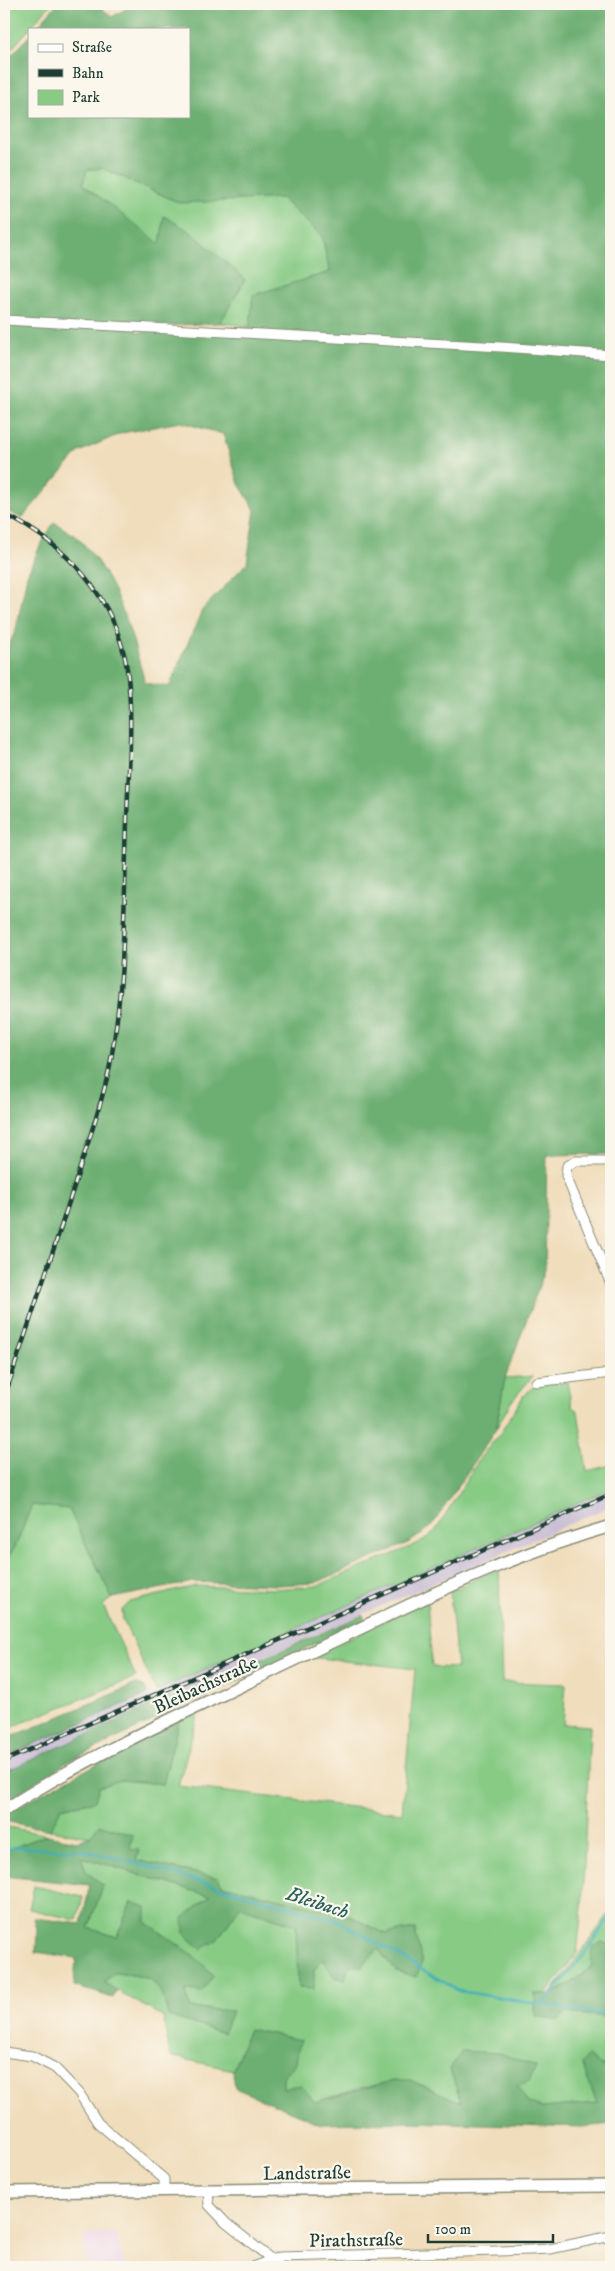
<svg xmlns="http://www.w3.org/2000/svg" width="615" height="2271" viewBox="0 0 615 2271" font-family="'IM FELL DW Pica',serif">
  <rect width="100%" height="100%" fill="#fbf7ec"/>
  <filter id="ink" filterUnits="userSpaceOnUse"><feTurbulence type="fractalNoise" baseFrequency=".02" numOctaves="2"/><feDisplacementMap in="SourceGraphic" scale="10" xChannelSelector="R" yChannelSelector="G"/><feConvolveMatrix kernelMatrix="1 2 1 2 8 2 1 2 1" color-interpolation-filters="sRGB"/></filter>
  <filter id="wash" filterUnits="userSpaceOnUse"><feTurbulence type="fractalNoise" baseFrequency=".0096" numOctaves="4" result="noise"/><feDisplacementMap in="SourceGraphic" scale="20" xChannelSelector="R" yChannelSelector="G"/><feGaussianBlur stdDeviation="1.12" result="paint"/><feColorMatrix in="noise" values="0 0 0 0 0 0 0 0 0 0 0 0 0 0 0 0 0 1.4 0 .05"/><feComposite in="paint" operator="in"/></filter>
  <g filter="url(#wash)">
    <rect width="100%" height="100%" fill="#f0ddbb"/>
    <polygon fill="#ecd1ea" points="117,2233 125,2267 65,2267 65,2265 86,2263 84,2234"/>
    <g fill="#cbbfd5">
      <polygon points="611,1489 611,1506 161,1702 156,1691 165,1686"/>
      <polygon points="151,1694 156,1704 146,1709 4,1772 4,1757 140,1697"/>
    </g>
    <g fill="#87cb85" stroke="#53845c">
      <polygon points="4,4 51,4 9,52 4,53"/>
      <polygon points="102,168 180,203 281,198 322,236 330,272 253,295 250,326 220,323 245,280 164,217 160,245 83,184 87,169"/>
      <polygon points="533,1376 511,1402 496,1429 505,1378"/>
      <polygon points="567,1382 572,1407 578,1411 587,1471 611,1465 611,1488 156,1691 123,1620 122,1610 130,1602 195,1586 273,1589 317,1586 412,1546 427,1538 436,1530 480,1458 501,1432 524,1395 537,1384"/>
      <polygon points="32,1505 69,1509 112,1598 103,1605 136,1677 4,1730 4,1563 15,1547"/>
      <path d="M 499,1569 L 502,1682 L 566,1684 L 563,1724 L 590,1726 L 582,1908 L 577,1953 L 546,1994 L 535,1995 L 565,2013 L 607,2017 L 611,2013 L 611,2069 L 597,2063 L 588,2056 L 581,2063 L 598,2103 L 542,2108 L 528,2103 L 517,2087 L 450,2069 L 461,2102 L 364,2087 L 315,2102 L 283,2089 L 283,2077 L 296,2063 L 249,2029 L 233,2070 L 170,2056 L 163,2017 L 104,1983 L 114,1973 C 150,1977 161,1977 168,2016 L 223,2033 L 232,2011 L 191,2008 L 185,1990 L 193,1955 L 145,1922 L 131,1902 L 117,1937 L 88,1928 L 103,1886 L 86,1871 L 81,1857 L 210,1896 L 196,1906 L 216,1941 L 240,1907 L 296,1925 L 299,1988 L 323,1959 L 349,1965 L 362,1966 L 378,1949 L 396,1971 L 415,1929 L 386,1934 L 348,1915 L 222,1885 L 218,1878 L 135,1860 L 130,1849 L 90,1837 L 50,1830 L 61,1808 L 94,1801 L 99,1787 L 121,1780 L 163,1784 L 179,1720 L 199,1710 L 178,1786 L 402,1813 L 415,1669 L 309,1657 L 427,1601 L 432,1667 L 457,1668 L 450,1591 Z"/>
      <polygon points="4,1826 47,1835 4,1851"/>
      <polygon points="34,1886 83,1897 77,1920 29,1909"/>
      <polygon points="611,1911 611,1946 602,1942 591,1967 570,1984 550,1994"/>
    </g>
    <g fill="#6daf72" stroke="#467653" fill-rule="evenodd">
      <path d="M 57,4 L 97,4 L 112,17 L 134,4 L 611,4 L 611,1154 L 547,1155 L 545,1270 L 505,1378 L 496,1429 L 431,1527 L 410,1542 L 315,1583 L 277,1585 L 193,1582 L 112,1598 L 69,1509 L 32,1505 L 15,1547 L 4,1563 L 4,655 L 16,630 L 27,575 L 39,548 L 54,522 C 62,528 73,533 80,540 C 117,579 131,632 145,683 L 169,687 L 202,610 L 247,563 L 255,510 L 239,484 L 223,434 L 180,422 L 122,433 L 79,452 L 22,518 L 4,510 L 4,53 L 13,54 L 29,36 L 29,116 L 189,116 L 189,29 L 35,29 ZM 102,168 L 180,203 L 281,198 L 322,236 L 330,272 L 253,295 L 250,327 L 137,332 L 136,327 L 220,323 L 245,279 L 191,232 L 164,216 L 160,244 L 83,184 L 87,170 Z"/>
      <polygon points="363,1615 365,1620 71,1760 4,1802 4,1772 170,1697 173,1698"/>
      <polygon points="136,1684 144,1686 148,1694 4,1757 4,1740"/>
      <polygon points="179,1720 163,1784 121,1780 99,1787 95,1801 61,1808 50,1830 4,1821 4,1814"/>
      <path d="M 99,1824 L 133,1835 L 130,1849 L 139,1850 L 136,1860 L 218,1878 L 222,1885 L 348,1915 L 386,1934 L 415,1929 L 422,1963 L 416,1977 L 396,1971 L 378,1949 L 362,1966 L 349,1966 L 345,1980 L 334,1977 L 323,1959 L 314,1970 L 314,1989 L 298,1988 L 296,1925 L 240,1907 L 216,1941 L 201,1949 L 184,1933 L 183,1918 L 210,1896 L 81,1857 L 86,1871 L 103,1886 L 88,1928 L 117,1937 L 131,1902 L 146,1907 L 146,1922 L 193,1955 L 214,1975 L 201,1992 L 185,1990 L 191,2008 L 232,2011 L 223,2033 L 168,2016 C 161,1978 149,1976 114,1973 L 104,1982 L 117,1991 L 113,1998 L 74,1986 L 76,1958 L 36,1952 L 37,1930 L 34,1918 L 81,1924 L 90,1885 L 4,1876 L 4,1851 L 47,1835 L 76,1841 L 90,1837 Z"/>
      <polygon points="602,1942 611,1946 611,2013 607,2017 565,2013 559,2020 535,2016 535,1994 553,1994 570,1984 591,1967 593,1947"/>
      <polygon points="249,2029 300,2040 296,2063 283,2077 283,2088 301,2085 315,2102 394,2080 410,2080 461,2102 450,2069 462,2051 500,2053 536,2067 529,2081 517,2087 528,2103 542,2108 597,2103 581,2063 588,2056 597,2063 611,2069 611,2124 582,2127 412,2122 321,2124 235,2088 233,2070"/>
    </g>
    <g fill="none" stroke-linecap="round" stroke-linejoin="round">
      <g stroke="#3cadb7" stroke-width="2.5">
        <polyline points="4,1852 12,1848 30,1848 81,1850 128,1861 339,1921 459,1991 599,2014 611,2014"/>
        <polyline points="543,2004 583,1956 611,1915"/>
      </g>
    </g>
  </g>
  <g filter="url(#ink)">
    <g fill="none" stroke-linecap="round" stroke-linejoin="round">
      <defs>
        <g id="minor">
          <polyline points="4,320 501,347 611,355"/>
          <polyline points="611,1161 576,1161 567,1166 566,1176 611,1284"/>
          <polyline points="536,1382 611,1373"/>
          <polyline points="4,2052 32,2056 55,2068 79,2093 98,2123 164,2179 164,2191"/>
          <polyline points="208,2191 209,2205 226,2223 281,2267"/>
          <polyline points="252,2267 280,2257 530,2250 550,2249 611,2236"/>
        </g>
        <g id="major">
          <path d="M 4,1810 C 92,1753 188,1712 282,1666 C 389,1615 496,1559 611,1526"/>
          <polyline points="4,2192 611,2186"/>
        </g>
      </defs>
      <use href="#minor" stroke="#888d78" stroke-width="11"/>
      <use href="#major" stroke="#888d78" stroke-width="14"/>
      <use href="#minor" stroke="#fff" stroke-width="9"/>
      <use href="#major" stroke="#fff" stroke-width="11"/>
      <defs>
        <g id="rail">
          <path d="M 4,514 C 66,544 116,598 127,669 C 134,718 128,772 127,822 C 124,903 125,985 110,1065 C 102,1104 88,1142 76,1180 C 53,1253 28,1326 4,1398"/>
          <polyline points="4,1761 611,1494"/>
        </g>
      </defs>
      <use href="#rail" stroke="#1f3d34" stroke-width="4.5"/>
      <use href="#rail" stroke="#fbf7ec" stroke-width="2.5" stroke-dasharray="8" stroke-linecap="butt"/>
    </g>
  </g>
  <g text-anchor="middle" stroke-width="4.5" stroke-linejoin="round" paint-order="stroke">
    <g font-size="19" fill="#1f3d34" stroke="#fbf7ec">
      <text transform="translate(205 1684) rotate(-25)" y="7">Bleibachstraße</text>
      <text transform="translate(307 2172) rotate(-1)" y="7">Landstraße</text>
      <text transform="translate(356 2239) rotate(-1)" y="7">Pirathstraße</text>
    </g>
    <g font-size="20" font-style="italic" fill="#285f5b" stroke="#fbf7ec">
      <text transform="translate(318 1902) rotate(18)" y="7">Bleibach</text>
    </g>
  </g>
  <rect width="615" height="2271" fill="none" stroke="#fbf7ec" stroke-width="20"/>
  <rect x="28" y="28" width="162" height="90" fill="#fbf7ec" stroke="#a3ada2"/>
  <rect x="38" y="44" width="25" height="8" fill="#ffffff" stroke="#a3ada2"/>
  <text x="72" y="52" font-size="15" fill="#1f3d34">Straße</text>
  <rect x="38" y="69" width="25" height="8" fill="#1f3d34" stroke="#a3ada2"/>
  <text x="72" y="78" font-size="15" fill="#1f3d34">Bahn</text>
  <rect x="38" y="90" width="25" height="15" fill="#87cb85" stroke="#a3ada2"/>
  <text x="72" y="102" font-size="15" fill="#1f3d34">Park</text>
  <path d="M428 2234v8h125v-8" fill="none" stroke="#1f3d34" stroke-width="2.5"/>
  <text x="435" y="2234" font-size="15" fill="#1f3d34" stroke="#fbf7ec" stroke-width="4" paint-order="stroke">100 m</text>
</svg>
